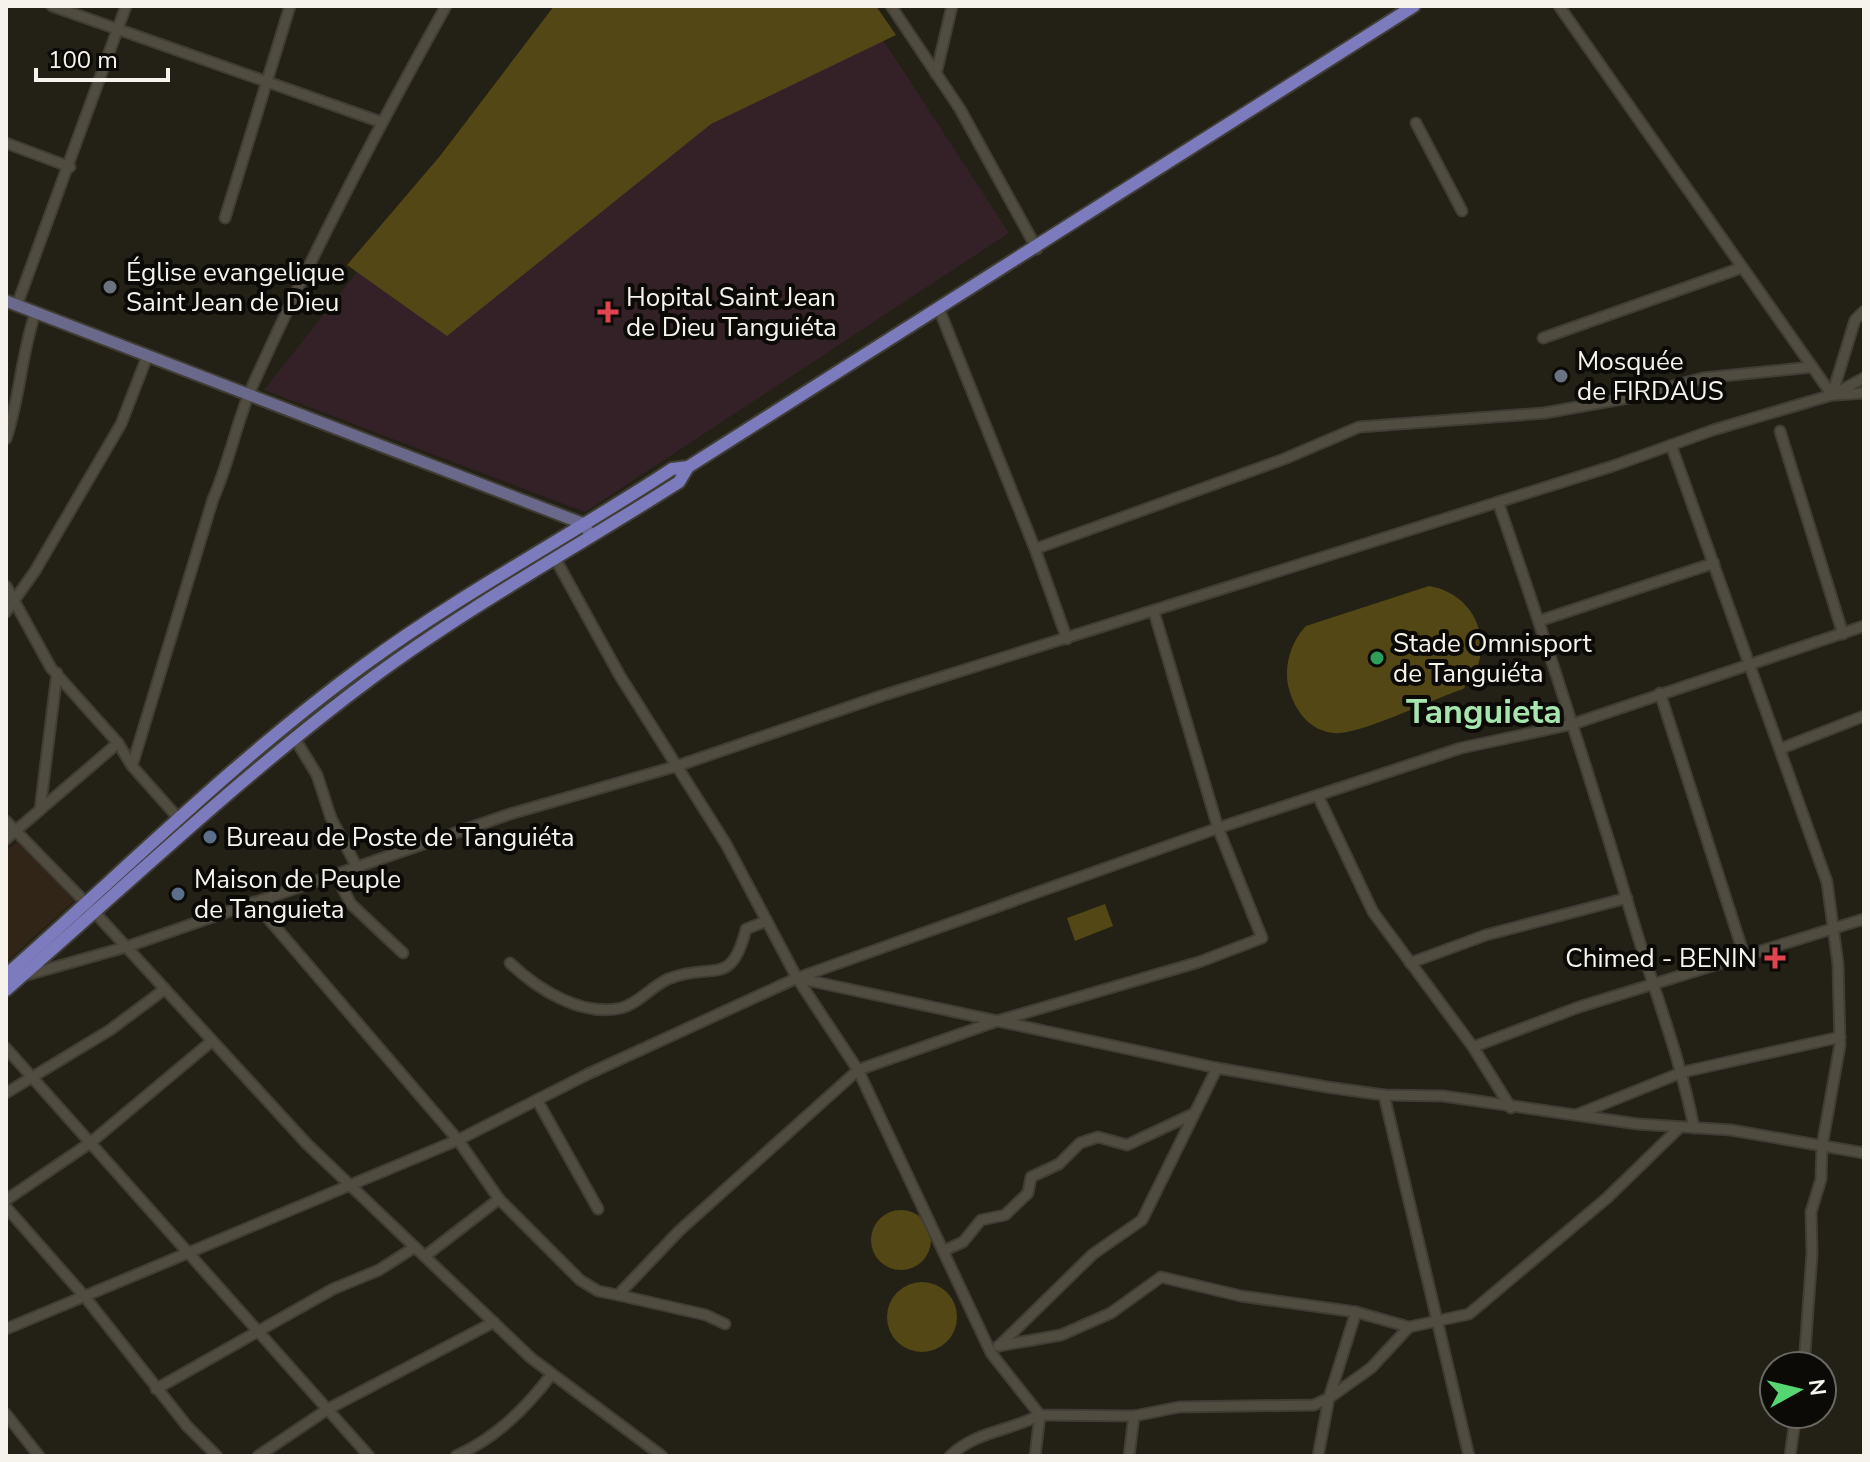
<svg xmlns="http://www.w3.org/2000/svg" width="1870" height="1462" viewBox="0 0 1870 1462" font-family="'Nunito Sans',sans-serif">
  <rect width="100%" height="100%" fill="#232015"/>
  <polygon fill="#312517" points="18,841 74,901 6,962 6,851"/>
  <polygon fill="#342127" points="567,6 861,6 1009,233 585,512 264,390"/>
  <g fill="#534715">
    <polygon points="554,6 876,6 896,35 711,124 447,336 347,265 440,156"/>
    <path d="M 1429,586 C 1479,594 1499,652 1463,689 C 1435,698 1358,736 1334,733 C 1310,731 1295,711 1289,689 C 1283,668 1291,641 1306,626 Z"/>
    <polygon points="1105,904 1113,926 1075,941 1067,918"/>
    <circle cx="901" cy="1240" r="30"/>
    <circle cx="922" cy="1317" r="35"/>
  </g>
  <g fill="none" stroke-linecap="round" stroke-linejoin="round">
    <defs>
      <g id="minor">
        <polyline points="52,6 381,122"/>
        <polyline points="891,6 960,109 1037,249"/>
        <polyline points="1559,6 1832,395"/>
        <polyline points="936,74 952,6"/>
        <polyline points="1416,123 1462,211"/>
        <polyline points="6,143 70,167"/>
        <polyline points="225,218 290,6"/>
        <polyline points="17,305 126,6"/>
        <polyline points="939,309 1035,549 1067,639"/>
        <polyline points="1543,338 1741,268"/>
        <polyline points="1832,395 1855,320 1864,311"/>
        <polyline points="1835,395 1864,393"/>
        <polyline points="1780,431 1843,634"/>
        <path d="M 6,439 C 20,398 21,355 35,314"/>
        <polyline points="1671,445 1827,882 1838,964 1840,1045 1822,1146 1821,1179 1811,1212 1812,1253 1804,1366"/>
        <path d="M 1498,502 C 1547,643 1593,786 1636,930 C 1656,996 1681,1060 1694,1128"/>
        <polyline points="1035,549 1284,459 1359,427 1544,413 1628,398 1703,378 1812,367"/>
        <polyline points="6,586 51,668 118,743 132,766"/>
        <polyline points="6,612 35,571 121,424 147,357"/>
        <polyline points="1539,621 1714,563"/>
        <polyline points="1660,693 1745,958"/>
        <polyline points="295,739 317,775 331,818 357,867"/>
        <polyline points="1780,749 1864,716"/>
        <polyline points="1318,796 1373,912 1473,1047 1511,1108"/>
        <polyline points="40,810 57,673"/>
        <path d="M 180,820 L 132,766 L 213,499 C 229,463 236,424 251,389 C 310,258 376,131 446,6"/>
        <polyline points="6,821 87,904 307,1144 531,1358 662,1456"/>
        <polyline points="6,839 118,743"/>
        <polyline points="335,874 351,904 403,953"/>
        <polyline points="254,902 458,1140 499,1199 580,1280 598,1291 618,1295 679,1231 858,1070 997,1021 1199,962 1262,938 1218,828 1154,612"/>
        <path d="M 510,963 C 537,989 581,1017 621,1008 C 638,1004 652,986 668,979 C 713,961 731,989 746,929 L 767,921"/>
        <polyline points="1410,963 1486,935 1627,898"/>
        <polyline points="27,975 126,947 510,814 677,766 881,696 1613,466 1713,430 1832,395 1864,378"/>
        <polyline points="797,978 1218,828 1461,748 1573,724 1864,626"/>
        <polyline points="797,978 1217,1068 1327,1087 1384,1095 1443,1096 1638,1124 1731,1130 1864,1153"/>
        <polyline points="797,978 858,1070 991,1353 1040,1415 1134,1416 1179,1407 1314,1405 1329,1398 1356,1312"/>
        <polyline points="1473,1047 1579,1007 1864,919"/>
        <polyline points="6,1048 369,1456"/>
        <polyline points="6,1093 110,1030 165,989"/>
        <polyline points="1384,1095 1469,1456"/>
        <polyline points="537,1100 598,1209"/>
        <polyline points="1576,1115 1683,1072 1840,1037"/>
        <polyline points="6,1200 90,1143 212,1041"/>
        <polyline points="6,1207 85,1297 187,1426 217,1456"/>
        <polyline points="943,1251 963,1242 981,1220 1005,1215 1028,1193 1031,1177 1059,1164 1080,1143 1098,1137 1127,1145 1193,1114"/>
        <polyline points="425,1256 499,1199"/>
        <polyline points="618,1295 706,1315 725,1324"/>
        <polyline points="6,1329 458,1140 588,1074 797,978 726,844 620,676 556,560"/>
        <polyline points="998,1346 1061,1335 1111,1313 1161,1277 1241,1296 1356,1312 1409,1327 1469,1314 1607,1198 1680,1127"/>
        <polyline points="999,1346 1093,1254 1142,1220 1217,1068"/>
        <polyline points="156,1389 333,1289 379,1270 415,1247"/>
        <polyline points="6,1414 39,1456"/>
        <polyline points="258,1456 328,1409 494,1322"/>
        <path d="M 456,1456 C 497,1437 525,1409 552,1374"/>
        <path d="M 950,1456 C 976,1431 1007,1432 1040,1415"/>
        <polyline points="1035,1456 1040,1415"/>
        <polyline points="1129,1456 1134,1416"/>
        <polyline points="1318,1456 1329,1398 1371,1368 1409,1327"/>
        <polyline points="1790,1456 1796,1414"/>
      </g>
      <polyline id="major" points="6,301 584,524 588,531"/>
      <g id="highway">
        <path d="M 6,975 C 124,871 237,758 364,665 C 462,593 570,536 672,469 L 688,467 L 1414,6"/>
        <path d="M 6,990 C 127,885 243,774 372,678 C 469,606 577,547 679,482 L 688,467"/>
      </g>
    </defs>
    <use href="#minor" stroke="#403d35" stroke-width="13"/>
    <use href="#major" stroke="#403d35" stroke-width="15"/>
    <use href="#highway" stroke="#403d35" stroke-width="16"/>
    <use href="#minor" stroke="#504d40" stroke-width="9"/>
    <use href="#major" stroke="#6a698b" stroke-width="11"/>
    <use href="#highway" stroke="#7b7bbd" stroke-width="12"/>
  </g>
  <g fill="#6b7280" stroke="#0b0a06" stroke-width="3">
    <circle cx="110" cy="287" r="8"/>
    <circle cx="1561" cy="376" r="8"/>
  </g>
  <g fill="#e0444e" stroke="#0b0a06" stroke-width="3">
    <path d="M604 300h8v8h8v8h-8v8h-8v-8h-8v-8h8z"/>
    <path d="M1771 946h8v8h8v8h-8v8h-8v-8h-8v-8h8z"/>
  </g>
  <circle fill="#2e9e5b" stroke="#0b0a06" stroke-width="3" cx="1377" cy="658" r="8"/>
  <g fill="#5c6f8a" stroke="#0b0a06" stroke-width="3">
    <circle cx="210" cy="837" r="8"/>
    <circle cx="178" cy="894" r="8"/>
  </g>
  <g text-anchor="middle" stroke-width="8" stroke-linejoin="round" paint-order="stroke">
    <g font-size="26" fill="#f5f3eb" stroke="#0b0a06" text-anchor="start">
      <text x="126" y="281">Église evangelique<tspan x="126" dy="30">Saint Jean de Dieu</tspan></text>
      <text x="626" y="306">Hopital Saint Jean<tspan x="626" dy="30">de Dieu Tanguiéta</tspan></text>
      <text x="1577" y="370">Mosquée<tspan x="1577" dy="30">de FIRDAUS</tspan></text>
      <text x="1393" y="652">Stade Omnisport<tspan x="1393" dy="30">de Tanguiéta</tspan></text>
      <text x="226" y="846">Bureau de Poste de Tanguiéta</text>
      <text x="194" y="888">Maison de Peuple<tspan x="194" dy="30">de Tanguieta</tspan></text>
      <text x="1757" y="967" text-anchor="end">Chimed - BENIN</text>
    </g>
    <g font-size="34" font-weight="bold" fill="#a6e5ae" stroke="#0b0a06">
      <text x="1484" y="723">Tanguieta</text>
    </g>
  </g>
  <rect width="1870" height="1462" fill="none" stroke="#f5f3eb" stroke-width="16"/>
  <g transform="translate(1798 1390) rotate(82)"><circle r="38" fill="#0b0a06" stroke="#696762" stroke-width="2"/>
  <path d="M0-6L14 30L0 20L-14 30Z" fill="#56d671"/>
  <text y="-12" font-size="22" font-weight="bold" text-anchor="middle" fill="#f5f3eb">N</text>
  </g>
  <path d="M36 68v12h132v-12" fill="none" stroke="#f5f3eb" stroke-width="4"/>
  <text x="48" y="68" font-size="24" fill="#f5f3eb" stroke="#0b0a06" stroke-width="6" paint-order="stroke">100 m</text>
</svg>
